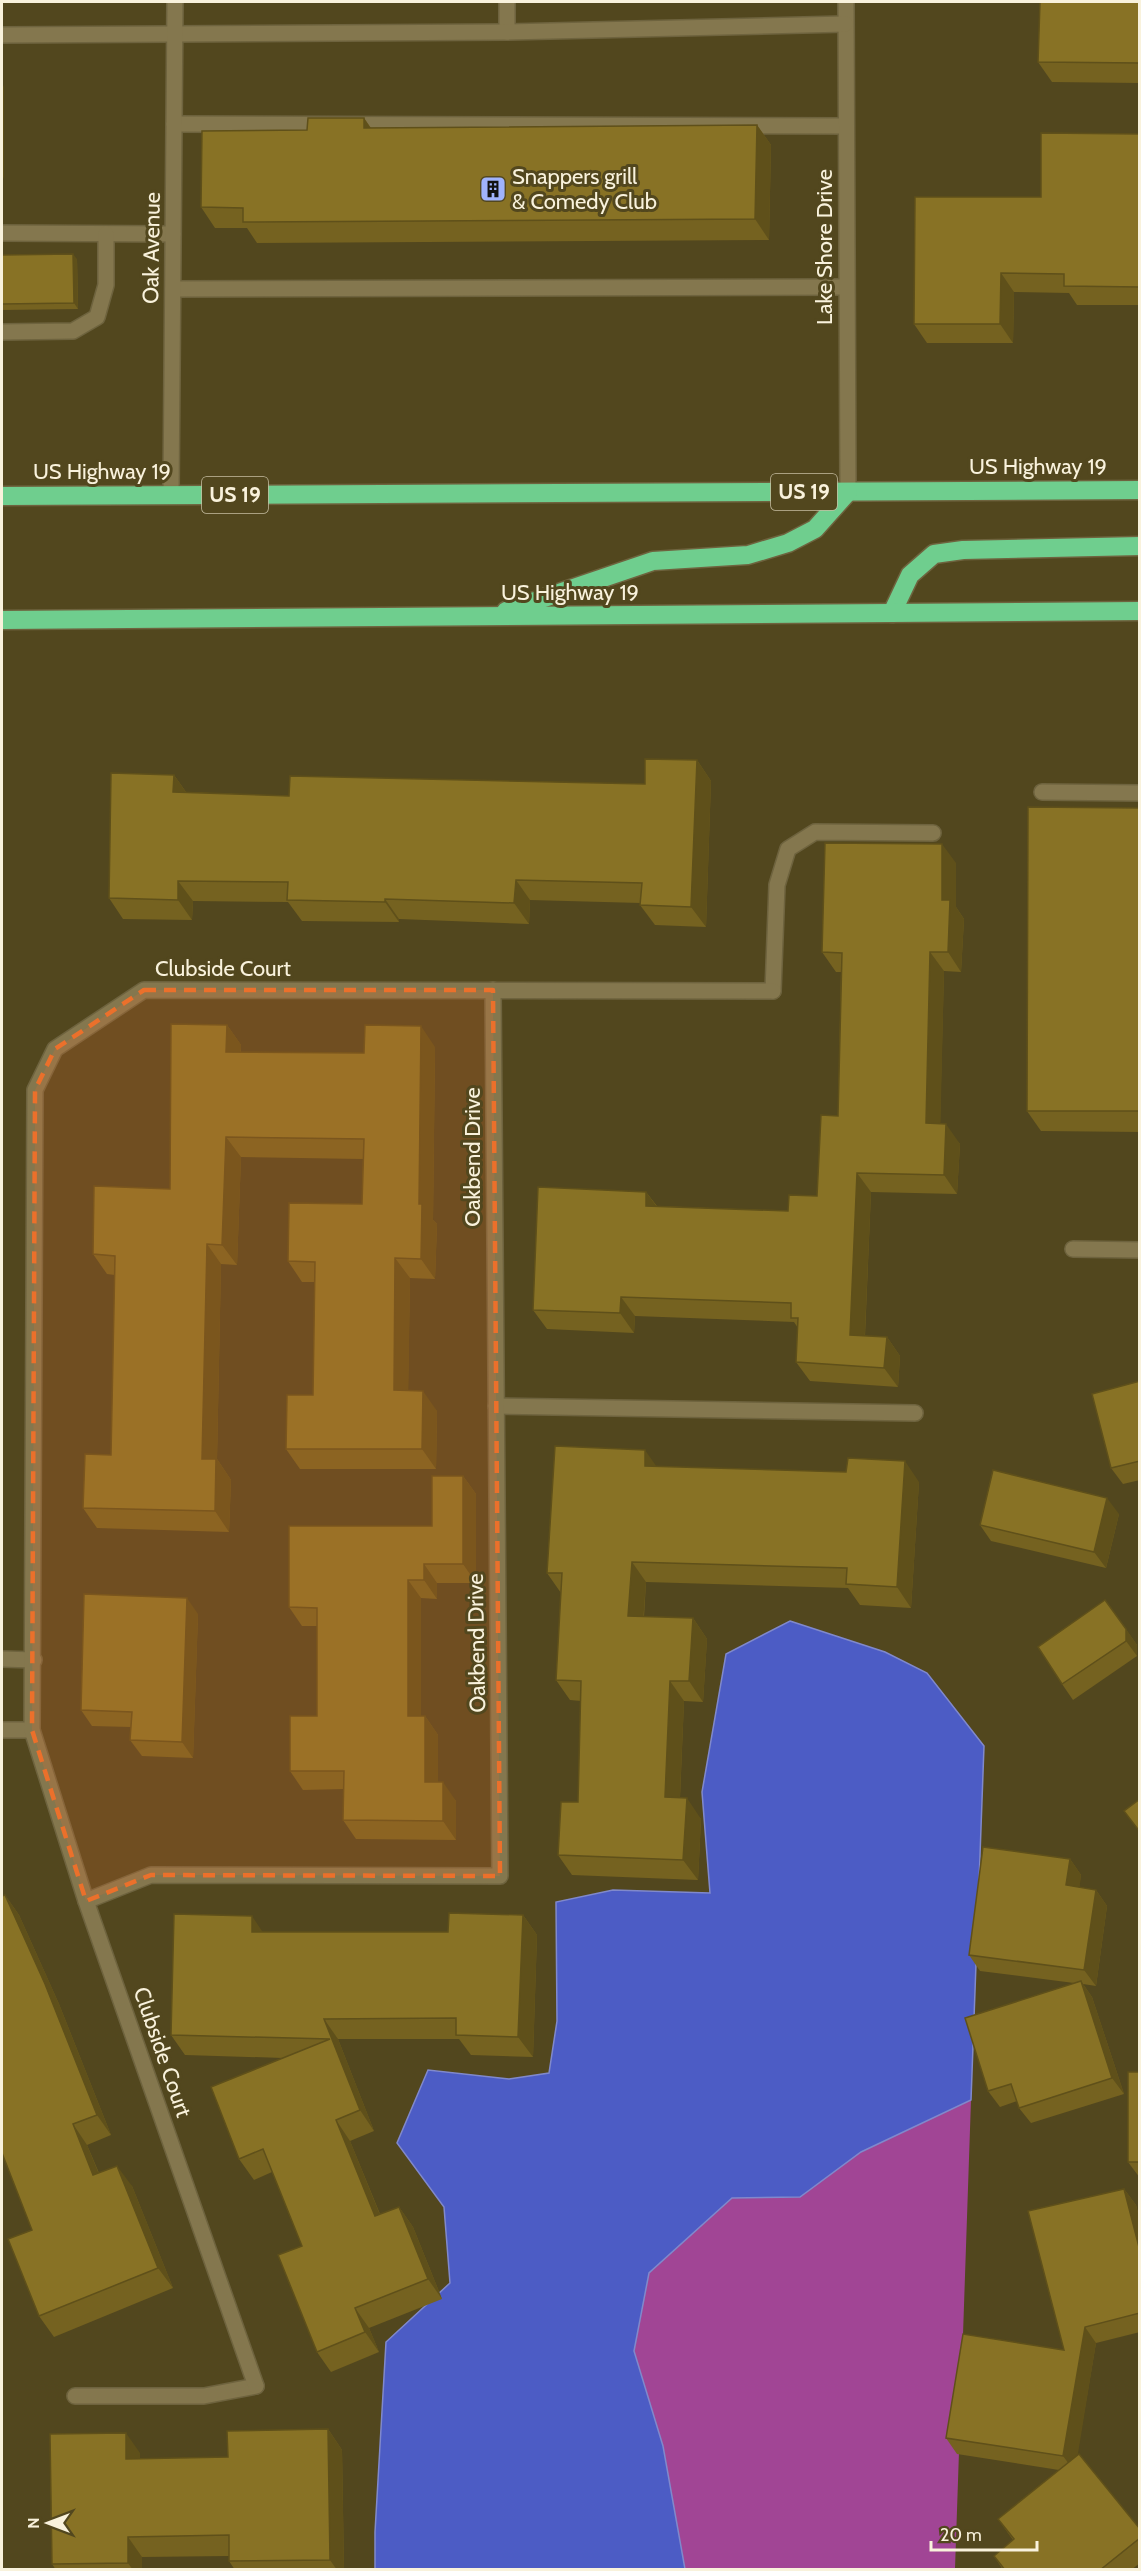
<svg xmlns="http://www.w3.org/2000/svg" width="1141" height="2571" viewBox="0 0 1141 2571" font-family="Cabin,sans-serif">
  <rect width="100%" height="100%" fill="#52471e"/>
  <polygon fill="#a14595" points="971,2100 955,2569 685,2569 663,2446 634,2351 649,2273 732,2198 800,2197 861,2152"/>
  <polygon fill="#4c5cc5" stroke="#8089cc" stroke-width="1.5" points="790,1621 885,1652 927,1673 984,1746 971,2100 861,2152 800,2197 732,2198 649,2273 634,2351 663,2446 685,2569 375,2570 375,2532 386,2342 450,2283 444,2207 397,2143 428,2070 509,2079 549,2073 557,2021 556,1902 613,1890 710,1893 702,1792 726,1654"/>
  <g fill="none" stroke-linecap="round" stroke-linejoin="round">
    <defs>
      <g id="lane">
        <polyline points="174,124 846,126"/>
        <polyline points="2,233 173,234"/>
        <polyline points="173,289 846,287"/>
        <polyline points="2,332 73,331 97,317 106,285 106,234"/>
        <polyline points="1042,792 1140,793"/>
        <polyline points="773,991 777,885 788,849 815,832 933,833"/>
        <polyline points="1073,1249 1140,1250"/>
        <polyline points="75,2396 204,2396 256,2386"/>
      </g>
      <g id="street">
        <polyline points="846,2 848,492"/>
        <polyline points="507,32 507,2"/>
        <polyline points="2,35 507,32 845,24"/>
        <polyline points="171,495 175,2"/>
        <polyline points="496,1406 915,1413"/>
        <polyline points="2,1659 34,1660"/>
        <polyline points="2,1730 32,1730"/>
        <polyline points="86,1901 151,1875 500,1876 493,990"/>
        <polyline points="256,2386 86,1901 32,1730 35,1090 55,1049 144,990 773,991"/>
      </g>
      <g id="highway">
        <polyline points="2,496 1140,490"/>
        <polyline points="506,611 653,561 748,555 788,543 815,529 848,492"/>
        <polyline points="892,613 910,575 934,554 963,550 1140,546"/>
        <polyline points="2,620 1140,611"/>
      </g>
    </defs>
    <use href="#lane" stroke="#6e633e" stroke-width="18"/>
    <use href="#street" stroke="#6e633e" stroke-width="18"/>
    <use href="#highway" stroke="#6e633e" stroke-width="21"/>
    <use href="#lane" stroke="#84774e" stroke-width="15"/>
    <use href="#street" stroke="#84774e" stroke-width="15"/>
    <use href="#highway" stroke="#6fce8e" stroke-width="18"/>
  </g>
  <g fill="#756220">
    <polygon points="1140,2 1140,83 1052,82 1038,62"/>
    <polygon points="364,118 371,128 757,125 771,145 769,240 257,243 247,228 215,228 201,207 307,130"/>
    <polygon points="1140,134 1140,305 1077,305 1069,293 1014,292 1013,343 927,343 914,324 1041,197"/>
    <polygon points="2,255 77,259 78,309 2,310"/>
    <polygon points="697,760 711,781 706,927 655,925 640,905 641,903 530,900 529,924 399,919 399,922 302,921 288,902 193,901 192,920 123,919 109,898 174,775 186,792 289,796 645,784"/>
    <polygon points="1140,808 1140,1132 1041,1131 1027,1111"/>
    <polygon points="956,863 956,907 964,919 961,972 944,971 940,1124 960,1144 957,1194 871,1192 865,1336 887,1337 900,1356 898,1387 810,1381 796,1362 798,1328 794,1322 635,1316 634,1333 547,1329 533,1310 646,1192 657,1206 788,1211 817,1196 838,1116 841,972 836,972 822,952"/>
    <polygon points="227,1025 241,1045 241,1052 364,1053 435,1047 433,1220 437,1224 435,1279 410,1278 408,1390 437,1411 436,1469 300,1469 286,1449 313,1395 315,1282 302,1282 288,1261 362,1204 363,1159 241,1157 237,1265 221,1264 217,1459 231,1480 229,1532 97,1528 83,1508 111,1455 115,1275 107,1274 93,1254 170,1189"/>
    <polygon points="1140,1381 1140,1480 1123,1484 1111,1468"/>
    <polygon points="657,1466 919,1482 911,1608 860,1605 848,1588 646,1582 644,1617 693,1618 707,1639 703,1702 684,1701 680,1798 701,1819 698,1880 572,1875 558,1855 578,1802 581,1701 570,1700 556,1680 561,1593 547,1573"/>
    <polygon points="463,1476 476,1494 476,1583 437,1583 437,1599 421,1598 421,1716 425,1716 438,1735 438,1782 456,1801 456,1840 356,1839 343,1820 344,1789 303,1790 290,1771 317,1716 317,1626 302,1626 289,1607 432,1526"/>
    <polygon points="1119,1514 1106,1568 991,1541 980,1525"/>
    <polygon points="1105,1600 1137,1645 1137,1656 1073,1700 1062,1684"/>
    <polygon points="198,1614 193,1758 142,1756 130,1740 131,1727 92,1726 81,1710"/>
    <polygon points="1070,1859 1081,1875 1079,1887 1096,1890 1107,1906 1096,1986 1083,1984 1092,1997 1124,2094 1031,2123 1019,2108 1017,2101 1000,2107 988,2091 1074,1983 980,1971 969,1955"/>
    <polygon points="5,1895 19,1915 59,2004 111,2135 87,2145 99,2173 132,2186 173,2288 54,2337 39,2316"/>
    <polygon points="523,1915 537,1935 533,2057 471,2055 459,2039 338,2039 374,2131 350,2141 380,2214 399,2207 413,2227 442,2299 369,2328 379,2352 331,2372 317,2352 302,2246 272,2172 254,2180 239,2159 283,2058 185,2055 171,2035 262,1932 448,1932"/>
    <polygon points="1140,2072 1140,2178 1128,2162"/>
    <polygon points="1124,2189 1136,2205 1140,2221 1140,2332 1096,2343 1077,2455 1140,2529 1140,2563 1131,2570 1003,2570 994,2556 1013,2540 998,2519 1059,2470 957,2454 946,2438 1064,2350"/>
    <polygon points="328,2429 342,2450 344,2570 235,2570 229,2561 229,2556 142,2557 142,2570 56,2570 52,2564 140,2453 140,2459 228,2457"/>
  </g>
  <g fill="#5f501a">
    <polygon points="2,83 4,87 4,179 2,175"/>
    <polygon points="364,118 378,139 364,128"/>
    <polygon points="757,125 771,145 769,240 755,219"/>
    <polygon points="73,254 77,259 78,309 74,303"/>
    <polygon points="1001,273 1014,292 1013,343 1000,324"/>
    <polygon points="697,760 711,781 706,927 691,907"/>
    <polygon points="174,775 188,795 173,792"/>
    <polygon points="942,844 956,863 956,907 964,919 961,972 948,952 942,900"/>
    <polygon points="516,880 530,900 529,924 514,903"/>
    <polygon points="178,881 193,901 192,920 178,900"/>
    <polygon points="385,899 399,919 399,922 385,902"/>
    <polygon points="930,952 944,971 940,1143 926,1123"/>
    <polygon points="227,1025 241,1045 240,1072 226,1052"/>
    <polygon points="421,1026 435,1047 433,1220 437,1224 435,1279 421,1259 419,1204"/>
    <polygon points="946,1124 960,1144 957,1194 944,1175"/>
    <polygon points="226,1137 241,1157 237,1265 222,1245"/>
    <polygon points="857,1173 871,1192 864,1354 850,1335"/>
    <polygon points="646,1192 660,1211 646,1206"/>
    <polygon points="207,1244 221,1264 217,1459 231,1480 229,1532 215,1511 202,1459"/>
    <polygon points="395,1258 410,1278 408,1411 394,1390"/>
    <polygon points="621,1297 635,1316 634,1333 620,1313"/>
    <polygon points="887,1337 900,1356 898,1387 884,1368"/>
    <polygon points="423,1391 437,1411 436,1469 422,1449"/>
    <polygon points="645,1450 659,1470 645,1466"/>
    <polygon points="905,1461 919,1482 911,1608 897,1587"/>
    <polygon points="463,1476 476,1494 476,1583 463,1564"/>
    <polygon points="1107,1498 1119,1514 1106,1568 1094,1552"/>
    <polygon points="632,1562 646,1582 642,1636 628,1616"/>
    <polygon points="424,1564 437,1583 437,1599 424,1580"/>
    <polygon points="408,1580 421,1598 421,1735 408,1716"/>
    <polygon points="187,1598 198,1614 193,1758 182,1742"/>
    <polygon points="693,1618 707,1639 703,1702 689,1681"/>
    <polygon points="1126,1629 1137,1645 1137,1656 1126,1641"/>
    <polygon points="670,1681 684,1701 679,1818 665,1797"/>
    <polygon points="425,1716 438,1735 438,1800 425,1782"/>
    <polygon points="443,1782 456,1801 456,1840 443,1821"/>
    <polygon points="687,1798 701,1819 698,1880 683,1860"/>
    <polygon points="1070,1859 1081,1875 1078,1901 1066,1885"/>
    <polygon points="1096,1890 1107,1906 1096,1986 1084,1970"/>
    <polygon points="5,1895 19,1915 59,2004 111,2135 97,2115"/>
    <polygon points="523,1915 537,1935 533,2057 518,2037"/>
    <polygon points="252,1916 266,1937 252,1932"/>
    <polygon points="1081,1981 1092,1997 1124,2094 1112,2078"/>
    <polygon points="324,2019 338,2039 374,2131 360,2110"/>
    <polygon points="336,2120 350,2141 389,2237 375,2216"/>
    <polygon points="73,2124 87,2145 108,2196 93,2175"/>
    <polygon points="117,2166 132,2186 173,2288 158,2268"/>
    <polygon points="1124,2189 1136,2205 1140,2221 1140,2251"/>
    <polygon points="399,2207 413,2227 442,2299 428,2279"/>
    <polygon points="355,2308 369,2328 379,2352 365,2332"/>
    <polygon points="1085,2327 1096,2343 1075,2472 1063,2456"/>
    <polygon points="328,2429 342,2450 344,2570 337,2570 330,2560"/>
    <polygon points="126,2433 140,2453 140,2479 126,2459"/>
    <polygon points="128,2537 142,2557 142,2570 133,2570 128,2563"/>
  </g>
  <g fill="#887225" stroke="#5f501a" stroke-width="1.5">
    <polygon points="1040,2 1140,2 1140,63 1038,62"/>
    <polygon points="308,118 364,118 364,128 757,125 755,219 243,222 243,208 201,207 202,131 307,130"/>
    <polygon points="1041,133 1140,134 1140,287 1064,286 1064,274 1001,273 1000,324 914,324 915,197 1041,197"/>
    <polygon points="73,254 74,303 2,304 2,255"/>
    <polygon points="645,759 697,760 691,907 640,905 642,883 516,880 514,903 385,899 385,902 287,900 288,882 178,881 178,900 109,898 111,773 174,775 173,792 289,796 290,776 645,784"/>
    <polygon points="1028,807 1140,808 1140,1111 1027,1111"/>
    <polygon points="825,843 942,844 942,900 950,900 948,952 930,952 926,1123 946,1124 944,1175 857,1173 850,1335 887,1337 884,1368 796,1362 798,1318 791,1318 791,1303 621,1297 620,1313 533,1310 538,1187 646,1192 646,1206 788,1211 789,1195 817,1196 821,1115 838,1116 842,953 822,952"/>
    <polygon points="171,1024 227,1025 226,1052 364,1053 365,1025 421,1026 419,1204 422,1204 421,1259 395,1258 394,1390 423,1391 422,1449 286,1449 287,1395 313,1395 315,1262 288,1261 289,1203 362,1204 364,1139 226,1137 222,1245 207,1244 202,1459 216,1459 215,1511 83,1508 85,1454 111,1455 115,1256 93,1254 94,1186 170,1189"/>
    <polygon points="1140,1381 1140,1461 1111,1468 1092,1394"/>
    <polygon points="555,1446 645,1450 645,1466 846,1472 848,1458 905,1461 897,1587 846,1584 847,1568 632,1562 628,1616 693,1618 689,1681 670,1681 665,1797 687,1798 683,1860 558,1855 561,1802 578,1802 581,1681 556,1680 562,1573 547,1573"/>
    <polygon points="993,1470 1107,1498 1094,1552 980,1525"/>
    <polygon points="432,1476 463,1476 463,1564 424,1564 424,1580 408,1580 408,1716 425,1716 425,1782 443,1782 443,1821 343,1820 344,1771 290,1771 290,1716 317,1716 317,1608 289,1607 289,1526 432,1526"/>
    <polygon points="84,1594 187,1598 182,1742 130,1740 132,1712 81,1710"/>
    <polygon points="1105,1600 1126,1629 1126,1641 1062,1684 1038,1647"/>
    <polygon points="1140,1799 1140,1832 1124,1811"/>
    <polygon points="983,1847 1070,1859 1066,1885 1096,1890 1084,1970 969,1955"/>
    <polygon points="5,1895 45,1984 97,2115 73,2124 93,2175 117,2166 158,2268 39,2316 8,2239 32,2230 2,2153 2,1896"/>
    <polygon points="449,1913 523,1915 518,2037 456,2035 456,2018 324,2019 360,2110 336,2120 375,2216 399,2207 428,2279 355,2308 365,2332 317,2352 278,2255 302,2246 263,2149 239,2159 211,2087 330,2039 171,2035 174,1914 252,1916 252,1932 448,1932"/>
    <polygon points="1081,1981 1112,2078 1019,2108 1011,2084 988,2091 965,2018"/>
    <rect x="1128" y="2072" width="12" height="90"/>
    <polygon points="1124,2189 1140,2251 1140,2313 1085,2327 1063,2456 946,2438 963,2334 1064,2350 1028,2211"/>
    <polygon points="328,2429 330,2560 229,2561 229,2535 128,2537 128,2563 52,2564 50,2434 126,2433 126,2459 228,2457 227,2431"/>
    <polygon points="1079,2454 1140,2529 1140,2538 1100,2570 1005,2570 994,2556 1014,2539 998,2519"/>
  </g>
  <path fill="#eb702b" fill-opacity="0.2" stroke="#eb702b" stroke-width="4.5" stroke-dasharray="12 8" stroke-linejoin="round" d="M 144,990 L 493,990 L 500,1876 L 151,1875 L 86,1901 L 32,1730 L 35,1090 L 55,1049 Z"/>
  <defs>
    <symbol id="building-square" viewBox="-11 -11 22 22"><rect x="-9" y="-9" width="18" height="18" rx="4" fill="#a0b3fd" stroke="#52471e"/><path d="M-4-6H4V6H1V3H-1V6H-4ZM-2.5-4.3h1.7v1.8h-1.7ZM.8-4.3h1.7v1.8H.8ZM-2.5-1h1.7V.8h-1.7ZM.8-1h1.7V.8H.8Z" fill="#111"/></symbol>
  </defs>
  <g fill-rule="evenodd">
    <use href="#building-square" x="478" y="174" width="30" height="30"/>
  </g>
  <g text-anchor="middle" stroke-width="6" stroke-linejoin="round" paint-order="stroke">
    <g fill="#52471e" stroke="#c7bfa3" stroke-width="1.5">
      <rect x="771" y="474" width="66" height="36" rx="4.5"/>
      <rect x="202" y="477" width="66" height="36" rx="4.5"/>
    </g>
    <g font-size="21" font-weight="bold" fill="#f9f2dc">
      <text x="804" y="499">US 19</text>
      <text x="235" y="502">US 19</text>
    </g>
    <g font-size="22" fill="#f9f2dc" stroke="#52471e" text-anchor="start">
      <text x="512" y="184">Snappers grill<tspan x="512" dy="25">&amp; Comedy Club</tspan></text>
    </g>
    <g font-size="22" fill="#f9f2dc" stroke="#52471e">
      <text transform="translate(824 247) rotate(-90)" y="8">Lake Shore Drive</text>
      <text transform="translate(151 248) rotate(-89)" y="8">Oak Avenue</text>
      <text x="1038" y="474">US Highway 19</text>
      <text x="102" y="479">US Highway 19</text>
      <text x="570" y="600">US Highway 19</text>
      <text x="223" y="976">Clubside Court</text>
      <text transform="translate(472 1157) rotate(-90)" y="8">Oakbend Drive</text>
      <text transform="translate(476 1643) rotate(-91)" y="8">Oakbend Drive</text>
      <text transform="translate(163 2052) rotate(71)" y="8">Clubside Court</text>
    </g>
  </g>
  <rect width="1141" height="2571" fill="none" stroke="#f9f2dc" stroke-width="6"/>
  <g transform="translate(48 2523) rotate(270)" stroke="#52471e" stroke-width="4.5" paint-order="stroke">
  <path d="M0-4.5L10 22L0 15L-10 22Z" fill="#f9f2dc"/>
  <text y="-9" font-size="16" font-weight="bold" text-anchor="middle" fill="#f9f2dc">N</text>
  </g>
  <path d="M931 2541v9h106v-9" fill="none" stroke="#f9f2dc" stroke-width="3"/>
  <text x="940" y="2541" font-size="18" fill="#f9f2dc" stroke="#52471e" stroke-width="4.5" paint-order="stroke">20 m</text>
</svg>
